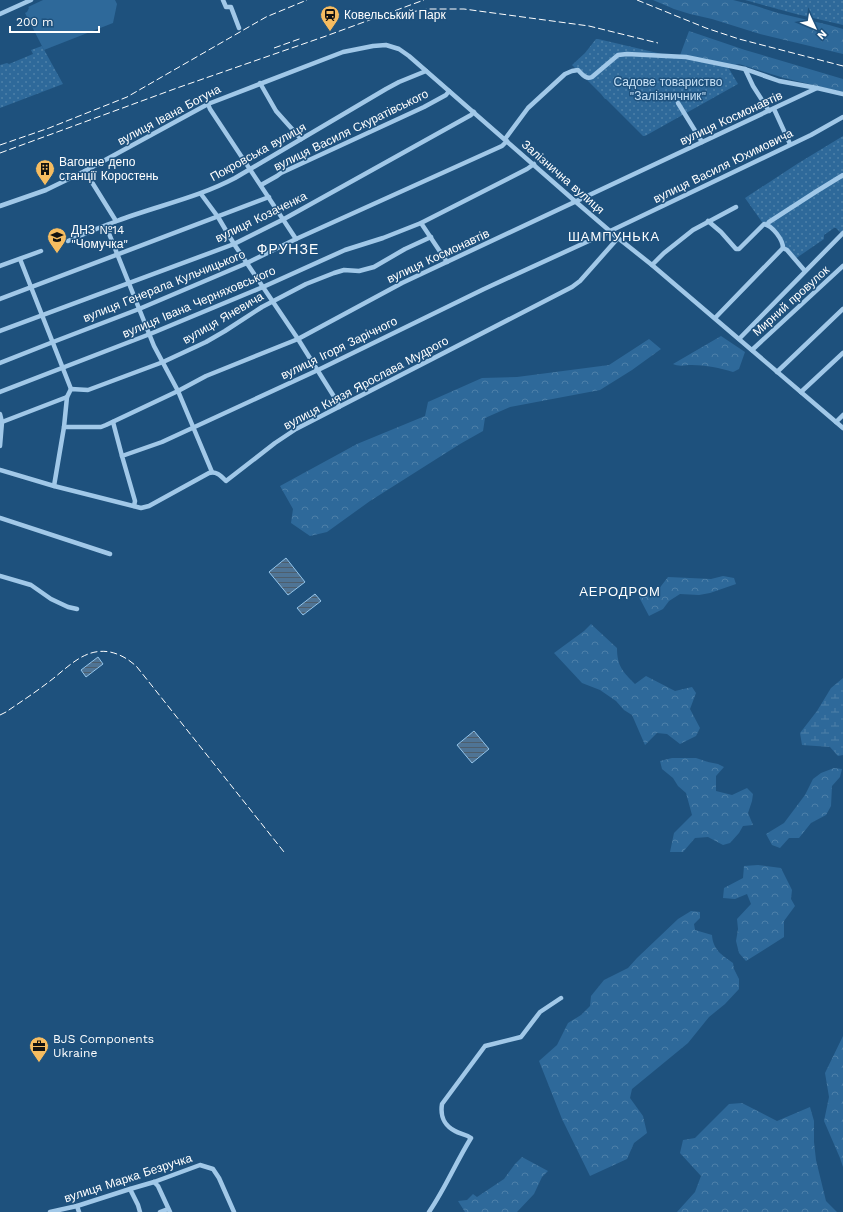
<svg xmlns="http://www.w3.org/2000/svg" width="843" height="1212" viewBox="0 0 843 1212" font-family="'Work Sans',sans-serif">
  <defs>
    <pattern id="forest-crowns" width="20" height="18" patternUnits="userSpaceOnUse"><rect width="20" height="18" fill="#2e699a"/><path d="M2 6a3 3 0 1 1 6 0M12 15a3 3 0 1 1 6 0" fill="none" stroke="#4d80a9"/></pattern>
    <pattern id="wetland-marsh" width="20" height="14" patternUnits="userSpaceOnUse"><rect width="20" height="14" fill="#2e699a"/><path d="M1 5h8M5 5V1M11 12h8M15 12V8" fill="none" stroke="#4d80a9"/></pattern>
    <pattern id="park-dots" width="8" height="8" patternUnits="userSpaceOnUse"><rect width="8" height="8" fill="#2e699a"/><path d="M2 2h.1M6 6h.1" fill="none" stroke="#4d80a9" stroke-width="1.8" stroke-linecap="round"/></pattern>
    <pattern id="water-rules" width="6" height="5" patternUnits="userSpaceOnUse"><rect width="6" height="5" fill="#4f7495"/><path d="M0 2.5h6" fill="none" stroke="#4d5e6d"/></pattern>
  </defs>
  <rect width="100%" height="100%" fill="#1e517d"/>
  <g fill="url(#forest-crowns)">
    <polygon points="653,0 733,0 753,5 778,13 829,25 843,29 843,54 760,34 712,19 690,14 674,9"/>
    <polygon points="689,31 745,50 843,79 843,92 784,78 739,64 728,67 679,58"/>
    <path d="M 721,336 L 745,352 L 739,369 L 733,372 C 720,368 706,365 692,365 C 685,365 679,367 673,364 Z"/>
    <polygon points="649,339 661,349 632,370 600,390 510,407 485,418 483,431 460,444 370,501 327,532 310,536 291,523 293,509 280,486 357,444 425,416 428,402 482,378 517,377 609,365"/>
    <polygon points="723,576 734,578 736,584 710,593 699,595 680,594 669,601 663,609 649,616 639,597 658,590 668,577 711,579"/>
    <path d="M 591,624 L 617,648 C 617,666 623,672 635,684 L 646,676 L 675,691 L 692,687 L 696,693 L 690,709 L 700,728 L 696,736 L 680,744 L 667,734 L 657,733 L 645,745 L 632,715 L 624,710 L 616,701 L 600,690 L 582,683 L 554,653 L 584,631 Z"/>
    <polygon points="672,758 696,758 708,762 718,764 724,767 716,776 716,791 732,795 747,788 753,794 752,801 748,813 753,825 743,826 739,833 730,843 723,845 708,837 695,838 683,852 670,852 674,833 692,815 686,793 678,786 673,778 662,769 660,761"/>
    <polygon points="834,768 842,769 840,777 832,786 831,806 826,815 811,823 799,838 789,838 780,848 772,845 766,834 784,823 805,795 813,779 821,773"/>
    <polygon points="758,865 781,868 792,890 791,899 795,906 784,921 784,937 746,961 739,953 736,941 738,929 737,919 751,904 747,894 735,899 723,898 724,888 743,878 744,866"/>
    <path d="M 691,911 L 700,912 L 700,918 L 694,924 L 695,930 L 712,935 C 713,950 722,955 733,963 L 734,969 L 739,979 L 739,989 L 725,1004 L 709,1017 L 688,1043 L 632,1089 L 630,1098 L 643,1116 L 647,1133 L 634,1143 L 627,1159 L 590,1176 L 562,1119 L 539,1061 L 557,1045 L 568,1023 L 581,1015 L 590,1006 L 591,996 L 604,980 L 628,968 L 637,958 L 678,919 Z"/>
    <polygon points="843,1036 843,1167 840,1158 824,1121 829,1097 825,1073"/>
    <polygon points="742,1103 777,1121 810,1107 814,1121 814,1142 816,1160 826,1201 837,1212 677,1212 695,1192 701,1176 680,1153 683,1140 695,1138 729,1104"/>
    <polygon points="522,1157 548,1171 542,1177 534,1194 517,1212 465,1212 458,1201 467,1200 473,1194 477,1197 504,1179 515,1164"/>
  </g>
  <polygon fill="url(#wetland-marsh)" points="843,678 843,755 838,756 830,747 802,745 800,733 817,711 831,688"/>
  <g fill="url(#park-dots)">
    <polygon points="745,0 843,0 843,25 796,14"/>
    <polygon points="596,39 598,39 679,58 728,67 738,84 645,136 643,136 606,99 605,99 601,94 572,65 585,53"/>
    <polygon points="42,46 63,84 0,108 0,65 7,63 9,64 33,54 31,50"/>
    <polygon points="843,136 843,231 841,233 836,228 834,228 824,235 824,239 795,259 770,226 762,222 745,198 797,164"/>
  </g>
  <polygon fill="#2e699a" points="43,0 115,0 117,4 113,23 44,50 25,13 27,12 29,8 28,7"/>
  <g fill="url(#water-rules)" stroke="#94c4e9">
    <polygon points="286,558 305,582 288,595 269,572"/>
    <polygon points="315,594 321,601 303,615 297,608"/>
    <polygon points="98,657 103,664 86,677 81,670"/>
    <polygon points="474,731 489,749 472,763 457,745"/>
  </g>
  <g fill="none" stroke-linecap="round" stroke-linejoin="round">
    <g stroke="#a1c8e8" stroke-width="4.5">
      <polyline points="223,0 226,7 231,7 239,28"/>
      <polyline points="0,14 31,0"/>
      <polyline points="745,69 753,86 769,111"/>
      <polyline points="260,83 276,111 301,139"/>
      <polyline points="678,103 702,142"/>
      <polyline points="208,104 210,109 296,239"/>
      <polyline points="774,109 790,144"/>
      <path d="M 505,139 L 528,108 L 565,74 L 572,71 L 578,70 C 582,74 586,80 592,77 L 618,55 L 627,54 L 686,57 L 745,69 L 779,81 L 817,88 L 843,94"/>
      <polyline points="85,171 116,221"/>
      <polyline points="261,185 277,176 281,173 424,107 446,95 449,91"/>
      <polyline points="201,194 218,217 234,244 298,339 338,403 339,407"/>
      <polyline points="0,206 46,190 85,171 208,104 343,52 373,46 386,45 399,49 409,56 576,202 618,238 652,265 843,428"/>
      <path d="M 708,221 L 721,232 L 736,249 L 739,249 L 764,224 C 773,226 783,240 783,248 L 715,318"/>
      <polyline points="421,223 447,262"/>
      <polyline points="767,225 769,222 817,191 843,175"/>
      <polyline points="106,226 154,346 178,391 212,472"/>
      <path d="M 68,241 C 84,234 100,227 117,221 C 156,206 197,198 235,178 L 386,89 L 399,82 L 426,71"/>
      <polyline points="783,248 787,250 805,271"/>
      <polyline points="20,259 71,389"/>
      <polyline points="652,265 664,253 693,230 736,207"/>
      <polyline points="0,266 41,251"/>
      <polyline points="0,299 269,197"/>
      <polyline points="0,331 234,244 284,219 471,115 474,112"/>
      <polyline points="739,339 843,233"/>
      <polyline points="752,350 843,266"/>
      <polyline points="0,363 53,342 139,309 247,263 296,239 502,146 507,141"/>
      <polyline points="777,372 843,309"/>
      <polyline points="0,392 150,334 263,287 345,250 383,238 421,223 527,169 534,164"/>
      <polyline points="801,392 843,353"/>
      <polyline points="0,414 2,422 0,446"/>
      <polyline points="2,422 67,397 71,389 88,390 163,362 206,342 225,331 262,307 306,284 334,273 344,270 359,271 374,267 405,249 431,237"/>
      <polyline points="113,422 122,456"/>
      <polyline points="836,422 843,415"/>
      <polyline points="64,427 101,427 106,425 178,391 206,376 298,339 402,283 817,88"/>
      <path d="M 0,470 L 54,486 L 141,508 L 149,506 L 209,473 C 217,471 221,476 226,481 L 275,443 L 296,429 L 572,287 L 580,281 L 618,238"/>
      <polyline points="54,486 64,427 67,397"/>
      <polyline points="134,506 135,501 122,456 162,442 318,370 484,289 604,234 811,135 843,117"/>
      <polyline points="0,518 110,554"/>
      <polyline points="0,576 31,585 51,599 68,607 77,609"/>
      <polyline points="154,1182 158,1186 170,1212"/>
      <polyline points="130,1189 138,1205 140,1212"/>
      <polyline points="77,1206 79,1212"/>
      <polyline points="50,1212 77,1206 130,1189 154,1182 200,1165 213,1169 219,1178 234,1212"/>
      <polyline points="160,1212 168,1209"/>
      <path d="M 429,1212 C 445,1189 456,1162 471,1138 C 466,1134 460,1134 455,1131 C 444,1125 440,1117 442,1104 L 485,1046 L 521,1037 L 540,1012 L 561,998"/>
    </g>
    <g stroke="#fff" stroke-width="1" stroke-dasharray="7 3" stroke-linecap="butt">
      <polyline points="637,0 706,28 739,39 843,66"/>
      <polyline points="400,14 428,9 464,9 589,26 658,43"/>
      <polyline points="274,48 302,38"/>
      <polyline points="0,145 49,128 127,97 266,17 307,0"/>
      <polyline points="0,153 177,88 326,36 424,0"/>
      <path d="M 0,715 L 6,712 C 19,703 33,694 46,684 C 66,670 83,647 110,652 C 120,654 130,660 137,667 L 284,852"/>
    </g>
  </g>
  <defs>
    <symbol id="station-pin" viewBox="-11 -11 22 30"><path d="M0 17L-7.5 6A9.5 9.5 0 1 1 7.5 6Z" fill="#f6bc60" stroke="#1e517d"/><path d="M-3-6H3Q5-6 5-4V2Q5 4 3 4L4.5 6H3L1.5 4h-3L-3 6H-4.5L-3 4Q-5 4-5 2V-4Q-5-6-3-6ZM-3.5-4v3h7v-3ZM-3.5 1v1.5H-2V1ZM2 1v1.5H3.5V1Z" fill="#111"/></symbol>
    <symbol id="building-pin" viewBox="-11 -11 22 30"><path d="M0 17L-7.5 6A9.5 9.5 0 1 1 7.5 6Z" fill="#f6bc60" stroke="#1e517d"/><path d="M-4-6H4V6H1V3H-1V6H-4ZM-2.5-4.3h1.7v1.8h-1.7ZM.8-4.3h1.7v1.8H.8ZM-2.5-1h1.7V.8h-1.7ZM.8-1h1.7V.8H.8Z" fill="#111"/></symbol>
    <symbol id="school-pin" viewBox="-11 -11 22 30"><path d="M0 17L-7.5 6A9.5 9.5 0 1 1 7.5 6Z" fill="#f6bc60" stroke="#1e517d"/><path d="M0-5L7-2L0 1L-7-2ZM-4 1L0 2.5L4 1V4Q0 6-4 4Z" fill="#111"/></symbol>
    <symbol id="office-pin" viewBox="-11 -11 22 30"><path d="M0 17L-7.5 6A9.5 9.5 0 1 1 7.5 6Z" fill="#f6bc60" stroke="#1e517d"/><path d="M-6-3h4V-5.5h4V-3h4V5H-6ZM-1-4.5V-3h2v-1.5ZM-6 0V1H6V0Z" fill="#111"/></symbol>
  </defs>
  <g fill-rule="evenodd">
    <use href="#station-pin" x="319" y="4" width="22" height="30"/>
    <use href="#building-pin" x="34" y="158" width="22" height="30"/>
    <use href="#school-pin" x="46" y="226" width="22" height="30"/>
    <use href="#office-pin" x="28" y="1035" width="22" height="30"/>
  </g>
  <g text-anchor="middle" stroke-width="3" stroke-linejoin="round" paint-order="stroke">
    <g font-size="12" fill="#fff" stroke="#1e517d" text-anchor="start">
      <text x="344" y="19">Ковельський Парк</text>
      <text x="59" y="166">Вагонне депо<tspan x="59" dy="14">станції Коростень</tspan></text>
      <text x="71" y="234">ДНЗ №14<tspan x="71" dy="14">"Чомучка"</tspan></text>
      <text x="53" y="1043">BJS Components<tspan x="53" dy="14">Ukraine</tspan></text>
    </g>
    <g font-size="12" fill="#c5e0f6" stroke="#1e517d">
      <text x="668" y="86">Садове товариство<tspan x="668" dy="14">"Залізничник"</tspan></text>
    </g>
    <g font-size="12" fill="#fff" stroke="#1e517d">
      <text transform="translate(169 115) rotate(-28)" y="4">вулиця Івана Богуна</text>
      <text transform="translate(731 118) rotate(-25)" y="4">вулиця Космонавтів</text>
      <text transform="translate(351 130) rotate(-26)" y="4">вулиця Василя Скуратівського</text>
      <text transform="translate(258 152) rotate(-29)" y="4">Покровська вулиця</text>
      <text transform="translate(723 166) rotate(-26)" y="4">вулиця Василя Юхимовича</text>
      <text transform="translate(563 177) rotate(41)" y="4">Залізнична вулиця</text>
      <text transform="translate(261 217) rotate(-26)" y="4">вулиця Козаченка</text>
      <text transform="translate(438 256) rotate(-25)" y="4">вулиця Космонавтів</text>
      <text transform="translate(164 286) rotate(-22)" y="4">вулиця Генерала Кульчицького</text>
      <text transform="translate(791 301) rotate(-42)" y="4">Мирний провулок</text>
      <text transform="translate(199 302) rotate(-23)" y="4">вулиця Івана Черняховського</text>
      <text transform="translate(223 318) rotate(-30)" y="4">вулиця Яневича</text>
      <text transform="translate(339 348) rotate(-26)" y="4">вулиця Ігоря Зарічного</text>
      <text transform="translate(366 383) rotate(-28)" y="4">вулиця Князя Ярослава Мудрого</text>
      <text transform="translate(128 1178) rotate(-18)" y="4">вулиця Марка Безручка</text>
    </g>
    <g font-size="13" letter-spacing="1" fill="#fff" stroke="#1e517d">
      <text x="614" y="241">ШАМПУНЬКА</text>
      <text x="620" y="596">АЕРОДРОМ</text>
    </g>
    <g font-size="14" letter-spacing="1" fill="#fff" stroke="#1e517d">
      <text x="288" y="254">ФРУНЗЕ</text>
    </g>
  </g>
  <g transform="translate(815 28) rotate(134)" stroke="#1e517d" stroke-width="3" paint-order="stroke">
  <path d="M0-3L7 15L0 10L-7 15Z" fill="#ffffff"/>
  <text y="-6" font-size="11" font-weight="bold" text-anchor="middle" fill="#ffffff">N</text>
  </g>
  <path d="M10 26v6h89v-6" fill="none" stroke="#ffffff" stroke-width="2"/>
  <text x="16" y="26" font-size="12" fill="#ffffff" stroke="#1e517d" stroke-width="3" paint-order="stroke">200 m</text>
</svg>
